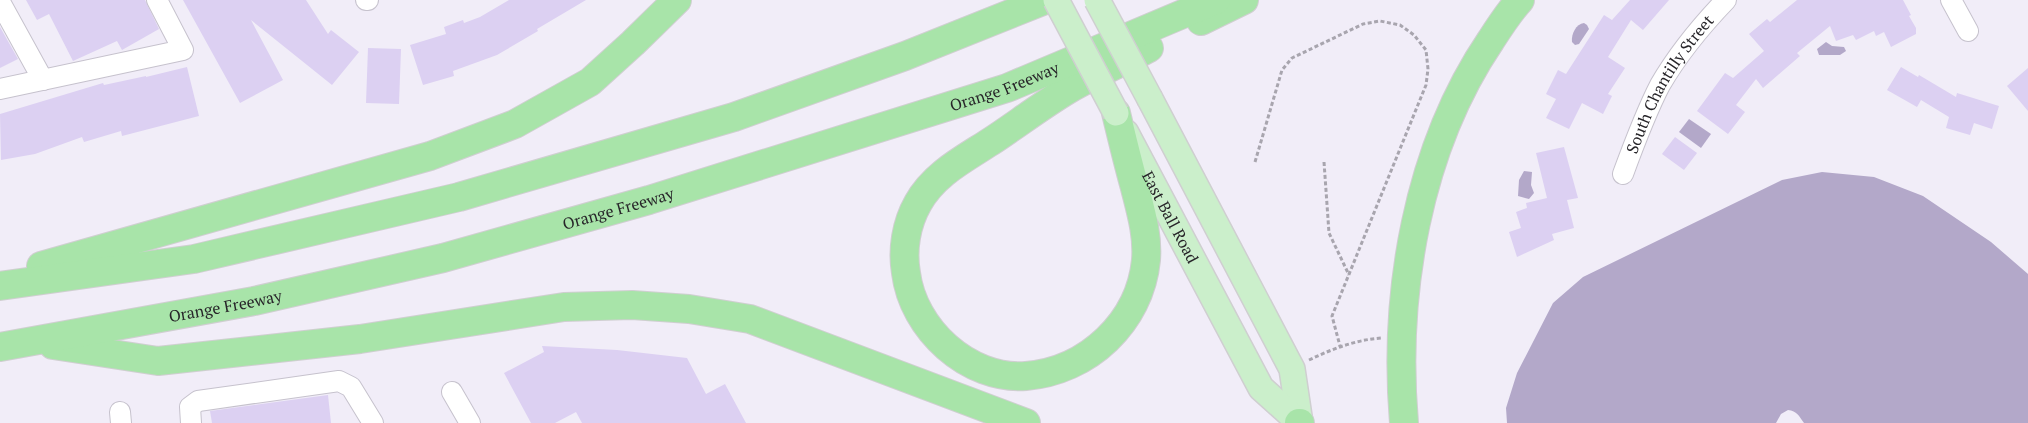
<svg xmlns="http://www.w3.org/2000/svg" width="2028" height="423" viewBox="0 0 2028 423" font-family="'PT Serif',serif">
  <rect width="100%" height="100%" fill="#f1edf8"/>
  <g fill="#b3a8c9">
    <path d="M 1584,23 L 1587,25 L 1589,29 L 1579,44 L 1575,45 L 1572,42 C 1571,34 1576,24 1584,23 Z"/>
    <polygon points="1826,42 1832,46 1844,47 1846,51 1840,55 1819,55 1817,49"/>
    <polygon points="1689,119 1711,134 1701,148 1679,132"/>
    <polygon points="1524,171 1532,172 1531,185 1534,193 1529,199 1518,196 1519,180"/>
    <path d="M 1822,172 L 1874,177 L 1923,196 L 1991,242 L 2028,274 L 2028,423 L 1804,423 C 1799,416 1797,411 1788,410 L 1781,414 L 1776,423 L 1507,423 L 1506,408 L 1517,373 L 1553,303 L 1583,277 L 1782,180 Z"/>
  </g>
  <g fill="#dcd0f2">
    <polygon points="26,0 145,0 159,29 122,50 117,41 73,61 49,14 37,20"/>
    <polygon points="183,0 306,0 328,34 331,30 359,52 332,85 251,20 283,80 240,103"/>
    <polygon points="509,0 586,0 537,29 538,31 497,55 453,71 454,76 423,85 410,45 446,34 444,27 463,20 464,23 480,17"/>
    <polygon points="1630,0 1669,0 1643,30 1631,20 1608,57 1625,68 1608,94 1612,96 1603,114 1582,103 1569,129 1546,118 1556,99 1546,94 1558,70 1566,74 1604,15 1612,20"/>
    <polygon points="1797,0 1903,0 1911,15 1909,16 1916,28 1916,34 1891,47 1884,32 1876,36 1874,31 1856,40 1853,35 1836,41 1830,26 1797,53 1800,56 1763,88 1756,79 1736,105 1745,112 1728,134 1697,111 1725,73 1733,78 1764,51 1749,34 1767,19 1770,22"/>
    <polygon points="0,27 18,59 0,68"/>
    <polygon points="368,48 401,49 399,104 366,103"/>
    <polygon points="187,67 199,116 122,136 121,131 84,142 82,137 35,154 1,160 0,114 103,83 104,85 146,76 146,77"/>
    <polygon points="1901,67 1918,77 1919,75 1956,97 1957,93 1999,106 1992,129 1974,123 1970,135 1946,128 1949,117 1921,100 1917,107 1887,90"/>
    <polygon points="2028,68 2028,111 2007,86"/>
    <polygon points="1675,137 1697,153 1684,170 1662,154"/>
    <polygon points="1564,147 1578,198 1567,200 1574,228 1552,234 1554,240 1517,257 1509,232 1521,228 1516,212 1527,208 1526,203 1547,198 1536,153"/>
    <polygon points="542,346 617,350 687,358 706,394 725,384 746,423 582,423 576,412 555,423 531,423 504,373 544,352"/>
    <polygon points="328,395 331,423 212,423 210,411"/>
  </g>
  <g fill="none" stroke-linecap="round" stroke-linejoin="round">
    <defs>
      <g id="minor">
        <polyline points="366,0 368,0"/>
        <polyline points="1951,0 1968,31"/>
        <polyline points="0,2 43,80"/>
        <polyline points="0,89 183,50 157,0"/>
        <path id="s1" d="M 1623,174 C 1634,144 1645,114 1660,85 C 1678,54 1701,26 1726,0"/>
        <polyline points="452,392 470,423"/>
        <polyline points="120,412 121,423"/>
        <polyline points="191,423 190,407 198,401 339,381 351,387 373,423"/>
      </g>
      <g id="major">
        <polyline points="1150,99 1292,369 1300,423"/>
        <path id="s2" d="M 1126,133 L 1261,388 L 1300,423"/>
      </g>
      <g id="highway">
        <polyline points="1201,21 1244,0"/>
        <path d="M 1116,113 C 1122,138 1128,163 1135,188 C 1141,212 1148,235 1146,260 C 1140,322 1088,371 1026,376 C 968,380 913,329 906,273 C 902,250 906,224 918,203 C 934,174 964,159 990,142 C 1016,125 1042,105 1069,89 C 1095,74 1123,62 1149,48"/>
        <polyline points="41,266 430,156 515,124 590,82 633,43 677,0"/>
        <polyline points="0,286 194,259 459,197 734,117 905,56 1045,0"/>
        <polyline points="53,345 158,361 360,339 564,307 632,305 689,309 750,319 1026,423"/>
        <path id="s3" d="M 0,347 L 254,301 L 443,258 L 649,200 L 1007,88 L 1216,0"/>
        <polyline points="1299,423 1300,423"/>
        <path d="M 1404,423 C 1393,294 1417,149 1491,40 C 1500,26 1509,12 1520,0"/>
      </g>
    </defs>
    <use href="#minor" stroke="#c6c2cd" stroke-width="22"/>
    <use href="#major" stroke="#cfcfd0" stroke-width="28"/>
    <use href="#highway" stroke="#cfcfd0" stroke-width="30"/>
    <g stroke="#a8a5ae" stroke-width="3" stroke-dasharray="4 2.5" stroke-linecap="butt">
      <polyline points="1255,162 1282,70 1292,58 1363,24 1380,21 1400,25 1414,35 1426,50 1428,69 1426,85 1332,316 1340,346"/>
      <polyline points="1324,162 1329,233 1349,275"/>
      <path d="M 1309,360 C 1332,349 1355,340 1381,338"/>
    </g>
    <use href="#minor" stroke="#fff" stroke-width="20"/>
    <use href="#major" stroke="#cbefcb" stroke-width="25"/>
    <use href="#highway" stroke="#a8e4a9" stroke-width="28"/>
    <defs>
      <g id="major-bridge">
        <polyline points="1056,0 1116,113"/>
        <polyline points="1097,0 1150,99"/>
      </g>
    </defs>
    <use href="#major-bridge" stroke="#cfcfd0" stroke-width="28" stroke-linecap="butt"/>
    <use href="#major-bridge" stroke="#cbefcb" stroke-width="25"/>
  </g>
  <g text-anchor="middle" stroke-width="4.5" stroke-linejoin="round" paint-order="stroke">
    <g font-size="16" fill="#272529" stroke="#fdfcfe">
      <text dy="6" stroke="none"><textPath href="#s3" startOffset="1039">Orange Freeway</textPath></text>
      <text dy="6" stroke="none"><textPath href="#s1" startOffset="102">South Chantilly Street</textPath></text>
      <text dy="6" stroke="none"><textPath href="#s3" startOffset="634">Orange Freeway</textPath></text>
      <text dy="6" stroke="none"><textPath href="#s2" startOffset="95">East Ball Road</textPath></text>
      <text dy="6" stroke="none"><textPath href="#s3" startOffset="229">Orange Freeway</textPath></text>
    </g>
  </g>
</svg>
